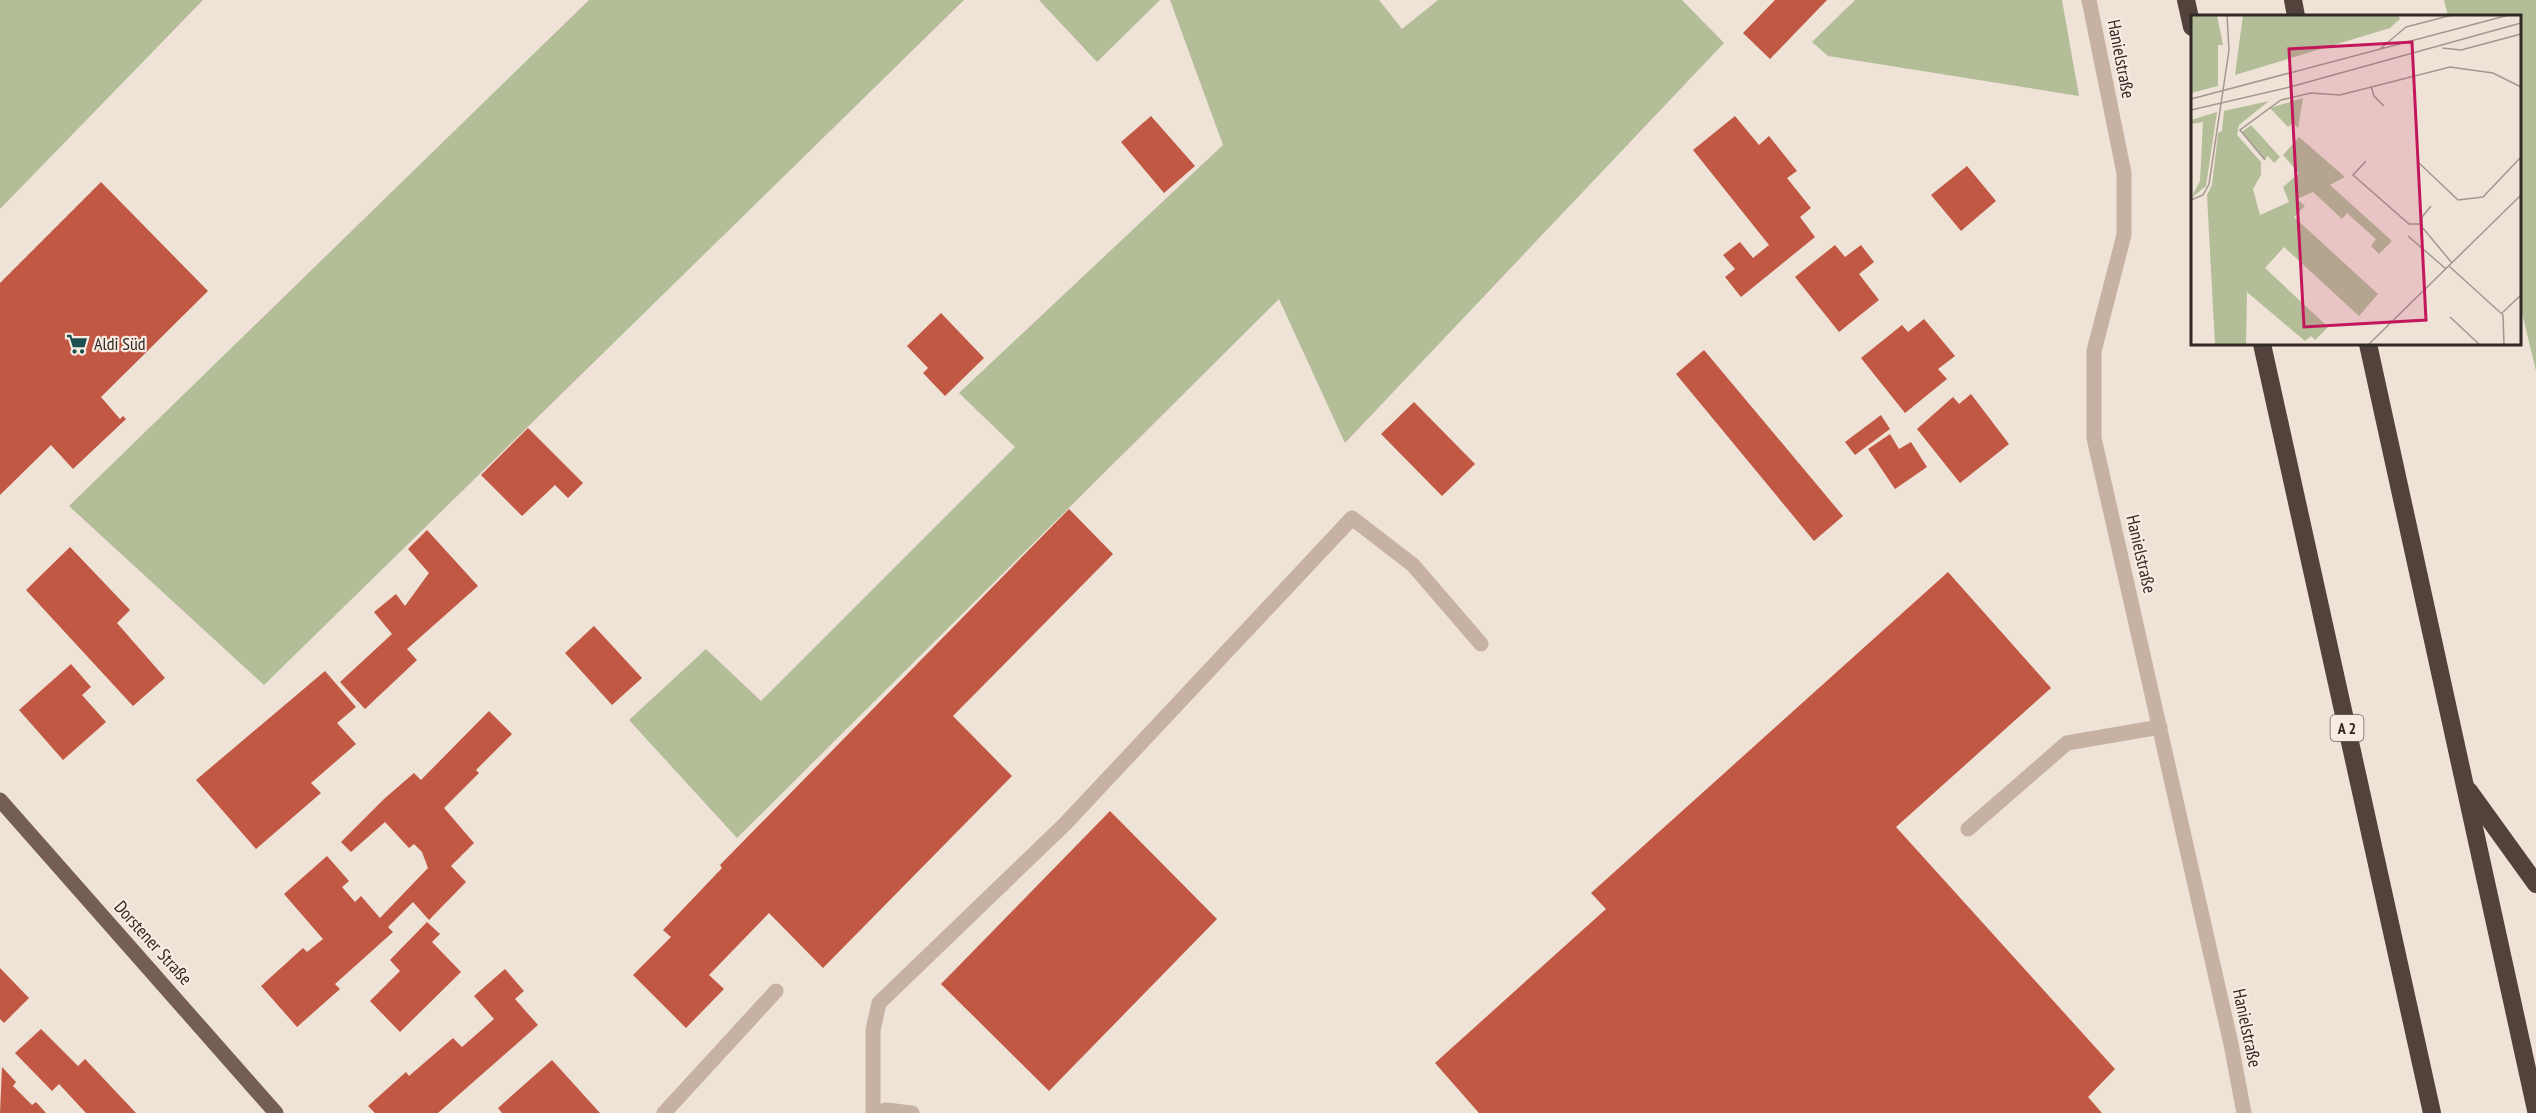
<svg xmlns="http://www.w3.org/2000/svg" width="2536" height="1113" viewBox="0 0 2536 1113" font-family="'PT Sans Narrow',sans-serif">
  <rect width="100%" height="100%" fill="#efe2d7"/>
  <g fill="#b3bd98">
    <polygon points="0,0 203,0 0,209"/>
    <polygon points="589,0 964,0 264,685 69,506"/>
    <polygon points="1039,0 1160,0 1097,62"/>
    <polygon points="1170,0 1379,0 1402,29 1438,0 1682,0 1724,43 1345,443 1279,299 737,838 629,720 706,649 761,701 1015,447 959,393 1223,145"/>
    <polygon points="1855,0 2062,0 2079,96 1828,56 1812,42"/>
    <polygon points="2444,0 2536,0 2536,371 2520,304 2520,16 2448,16"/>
  </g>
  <g fill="#c15843">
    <polygon points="1775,0 1827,0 1770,59 1743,33"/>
    <polygon points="1151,116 1195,166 1164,193 1121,142"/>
    <polygon points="1735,116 1759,145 1769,136 1797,171 1787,178 1811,208 1800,217 1815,237 1741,297 1725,277 1735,269 1723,255 1740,242 1753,258 1769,245 1693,150"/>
    <polygon points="1967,166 1996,201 1961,231 1931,195"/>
    <polygon points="101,182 208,291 101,397 120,419 123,416 126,419 73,469 51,445 0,495 0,283"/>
    <polygon points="1835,245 1845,257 1861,245 1874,262 1859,274 1879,300 1839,332 1795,277"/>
    <polygon points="941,313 984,358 945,396 923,373 928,368 907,346"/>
    <polygon points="1924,319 1955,356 1938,369 1947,379 1905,413 1861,358 1902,325 1908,332"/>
    <polygon points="1704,350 1843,516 1814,541 1676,374"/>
    <polygon points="1971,394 2009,444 1960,483 1917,429 1953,397 1959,404"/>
    <polygon points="1414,402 1475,464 1442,496 1381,434"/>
    <polygon points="1881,415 1890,429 1855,455 1845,442"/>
    <polygon points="528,428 583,483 568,498 555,485 522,516 481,475"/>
    <polygon points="1890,434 1899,449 1911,442 1927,467 1895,489 1868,449"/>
    <polygon points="1069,509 1113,554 953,716 1012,776 823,968 769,913 709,975 724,989 686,1028 633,975 671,937 663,930 722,868 720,865"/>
    <polygon points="427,530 478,586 407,649 417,660 365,709 340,682 392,634 374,612 396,594 405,606 429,573 408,549"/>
    <polygon points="70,547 130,610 117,623 165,678 133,706 26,590"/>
    <polygon points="1948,572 2051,688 1896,827 2115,1069 2088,1097 2102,1113 1479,1113 1435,1063 1606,909 1591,893"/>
    <polygon points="594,626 642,678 612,705 565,653"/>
    <polygon points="71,664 91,687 82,695 106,722 63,760 19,710"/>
    <polygon points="325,671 356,707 337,723 356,744 311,783 321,793 256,849 196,780"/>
    <polygon points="489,711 512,734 476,770 479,773 444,808 474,843 451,866 466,882 429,920 413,902 388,927 393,932 335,984 340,989 297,1027 261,986 303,948 307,952 323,939 284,894 327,856 349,881 342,887 355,902 361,896 380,918 428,868 422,852 414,844 409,848 385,822 351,852 341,842 384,799 414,773 421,780"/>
    <polygon points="1110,811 1217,919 1049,1091 941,984"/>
    <polygon points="427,922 440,934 432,942 461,972 400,1032 370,1001 400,971 390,960"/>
    <polygon points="0,968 29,998 4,1023 0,1019"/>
    <polygon points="505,969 524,991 515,999 538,1025 438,1113 375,1113 368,1106 406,1072 409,1076 453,1038 462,1047 494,1019 474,996"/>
    <polygon points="41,1029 78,1066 85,1059 136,1113 86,1113 59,1084 52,1091 15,1053"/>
    <polygon points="552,1060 600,1113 502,1113 498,1108"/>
    <polygon points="2,1067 16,1082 13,1086 32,1105 36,1102 46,1113 0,1113"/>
  </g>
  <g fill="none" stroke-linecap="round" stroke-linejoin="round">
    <g stroke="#c6b1a3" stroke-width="15">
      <polyline points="2089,0 2124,173 2124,235 2094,351 2094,438 2231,1044 2244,1113"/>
      <polyline points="1968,829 2067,743 2160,727"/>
      <polyline points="664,1113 776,991"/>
      <polyline points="873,1113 873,1030 879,1003 1065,824 1352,518 1413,565 1481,644"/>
      <polyline points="874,1113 886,1110 912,1113"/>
    </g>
    <polyline stroke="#745e56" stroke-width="15" points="0,800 276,1113"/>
    <g stroke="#53423c" stroke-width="18">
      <polyline points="2186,0 2192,27"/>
      <polyline points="2293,0 2296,16"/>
      <polyline points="2262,344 2432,1113"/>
      <polyline points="2368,344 2536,1110"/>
      <polyline points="2469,791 2536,884"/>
    </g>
  </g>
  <defs>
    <symbol id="supermarket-bare" viewBox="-9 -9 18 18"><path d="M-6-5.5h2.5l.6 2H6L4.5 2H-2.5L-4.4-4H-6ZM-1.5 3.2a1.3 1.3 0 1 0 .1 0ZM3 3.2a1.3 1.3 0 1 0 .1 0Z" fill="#1d5151" stroke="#f8ece2" stroke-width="2.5" paint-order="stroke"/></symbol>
  </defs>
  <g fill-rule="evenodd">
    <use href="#supermarket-bare" x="62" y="329" width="30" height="30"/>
  </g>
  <g text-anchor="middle" stroke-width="4.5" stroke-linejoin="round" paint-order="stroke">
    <rect fill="#f8ece2" stroke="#6d635e" stroke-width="1.5" x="2330.5" y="715" width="33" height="26" rx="4.5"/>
    <g font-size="16" font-weight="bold" fill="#322825">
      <text x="2347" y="734">A 2</text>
    </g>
    <g font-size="18" fill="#322825" stroke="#f8ece2">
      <text transform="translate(2121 59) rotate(79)" y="6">Hanielstraße</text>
      <text transform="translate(2141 554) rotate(77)" y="6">Hanielstraße</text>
      <text transform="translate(153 943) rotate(48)" y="6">Dorstener Straße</text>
      <text transform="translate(2247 1028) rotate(78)" y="6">Hanielstraße</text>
    </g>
    <g font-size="18" fill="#322825" stroke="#f8ece2" text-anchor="start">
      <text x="94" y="350">Aldi Süd</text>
    </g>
  </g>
  <g transform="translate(2191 15)">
    <rect width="330" height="330" fill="#efe2d7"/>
    <path d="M 0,0 L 26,0 L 32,30 L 27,30 L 27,71 L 0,78 ZM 52,0 L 207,0 L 209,4 L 199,13 L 44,60 ZM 112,83 L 107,113 L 102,108 L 97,112 L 79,93 ZM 78,86 L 48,110 L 46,120 L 70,147 L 70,160 L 62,174 L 69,200 L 98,187 L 92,172 L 108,158 L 92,140 L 108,122 L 154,162 L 139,170 L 201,226 L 188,239 L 180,231 L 185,224 L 156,198 L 151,204 L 122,177 L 106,184 L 114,191 L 103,202 L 187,279 L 168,301 L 93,232 L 74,253 L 137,312 L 124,325 L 120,321 L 114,326 L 56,277 L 55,330 L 24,330 L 16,180 L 21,170 L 27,118 L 31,116 L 33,96 ZM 26,97 L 15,171 L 0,183 L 9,166 L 12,107 L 0,109 L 0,105 ZM 60,110 L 89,142 L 83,148 L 77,141 L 74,144 L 51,117 Z" fill="#b3bd98"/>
    <path fill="none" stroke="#a39890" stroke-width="1.5" d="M 215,12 L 261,0M 251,33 L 270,35M 189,34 L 215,12M 270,35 L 330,19M 180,71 L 183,81 L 193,91M 0,84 L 318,0M 0,95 L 99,72 L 330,8M 74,145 L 49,115 L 90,85 L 120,78 L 149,80 L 259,52 L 302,58 L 330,72M 175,146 L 162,160 L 218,209 L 230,209M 228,148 L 267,185 L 292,182 L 330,142M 0,185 L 12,180 L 18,169 L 38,35 L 36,0M 240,191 L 231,202 L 231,212 L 261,248M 217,221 L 255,254M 258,251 L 312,300 L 313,330M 311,298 L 330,280M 259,302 L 289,330M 177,330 L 330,180"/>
    <path fill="#c2185b" fill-opacity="0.15" stroke="#c2185b" stroke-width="3" d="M 221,27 L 235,305 L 113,312 L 98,34 Z"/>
    <rect width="330" height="330" fill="none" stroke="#322825" stroke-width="3"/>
  </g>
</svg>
